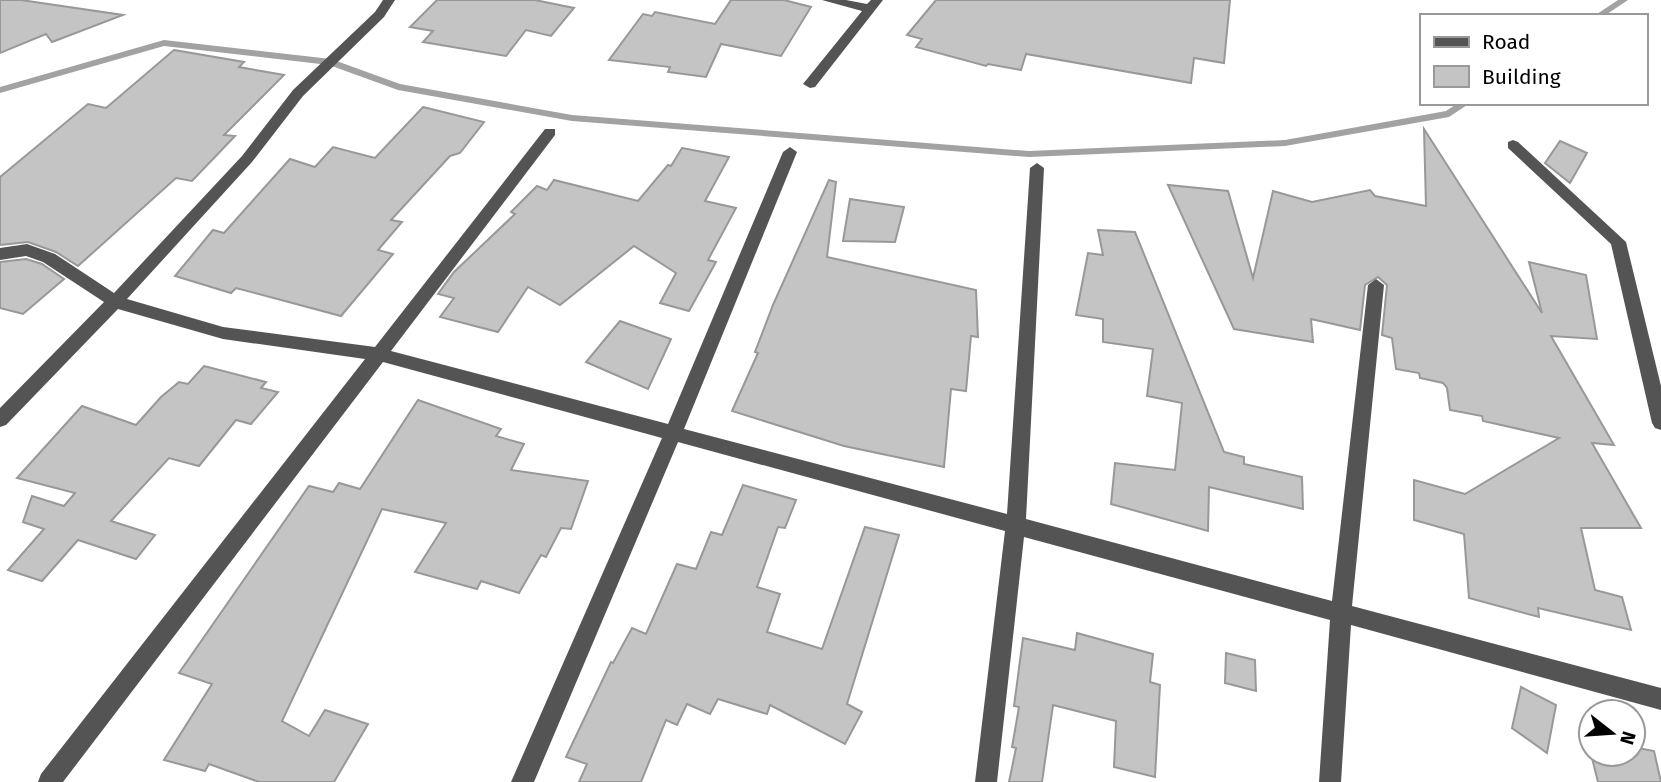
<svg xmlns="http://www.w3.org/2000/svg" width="1661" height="782" viewBox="0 0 1661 782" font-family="'Fira Sans',sans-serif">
  <rect width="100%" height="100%" fill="#fff"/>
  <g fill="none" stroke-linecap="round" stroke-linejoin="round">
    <g fill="#a2a2a2" fill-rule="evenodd">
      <polygon points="1618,0 1628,0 1604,16 1594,16"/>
      <polygon points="164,40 331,59 400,84 572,115 1029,151 1285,140 1446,111 1458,103 1470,103 1449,117 1285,146 1029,157 572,121 398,90 329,65 164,46 0,93 0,87"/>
    </g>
  </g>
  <g fill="#c4c4c4" stroke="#989898" stroke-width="2">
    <polygon points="0,0 21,0 123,15 52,42 46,34 0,53"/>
    <polygon points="437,0 535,0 574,8 551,36 526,30 506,56 423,42 433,31 410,27"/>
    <polygon points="731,0 784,0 811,7 781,56 721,44 706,77 668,72 670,67 609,60 643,14 652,16 655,12 715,24"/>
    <polygon points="936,0 1230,0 1224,63 1194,58 1191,83 1026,54 1021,70 988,64 986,66 916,47 922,39 907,35"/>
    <polygon points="174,50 244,62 239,67 284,75 224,135 235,136 192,181 176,178 78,266 56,252 28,242 0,245 0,177 88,104 106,108"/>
    <polygon points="423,107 484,122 460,153 450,156 391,220 402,222 378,250 393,254 341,316 236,288 231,293 175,276 213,230 224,233 290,159 315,167 333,147 375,158"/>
    <polygon points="1424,129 1542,313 1529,262 1586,275 1597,339 1551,336 1614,445 1592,443 1641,528 1581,528 1595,590 1622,597 1631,630 1538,608 1539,617 1469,598 1464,534 1414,520 1414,480 1465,494 1559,438 1483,421 1482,416 1450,410 1447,388 1443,383 1420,378 1419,373 1396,369 1392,338 1382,335 1387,285 1378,277 1365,285 1360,330 1311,319 1313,342 1234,329 1168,185 1228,191 1253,278 1273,191 1312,202 1370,190 1375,196 1426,206"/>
    <polygon points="1560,141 1587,153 1570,183 1545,163"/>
    <polygon points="682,148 729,157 705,201 736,208 708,260 716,262 689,311 660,303 676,273 634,246 560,305 528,287 498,332 440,317 454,298 438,294 454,272 515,214 511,212 537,186 547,190 554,180 638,201 668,165 671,166"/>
    <polygon points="829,180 836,182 827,257 976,290 978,337 971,336 966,391 951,389 944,467 844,446 732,411 758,353 755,352 773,305"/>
    <polygon points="850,199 904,207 895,242 843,241"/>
    <polygon points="1098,230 1135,232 1224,452 1244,457 1244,464 1302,477 1303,509 1209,487 1208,531 1111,504 1115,463 1175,470 1182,403 1147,396 1153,349 1103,342 1103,319 1076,315 1088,253 1103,255"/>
    <polygon points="26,259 42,264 64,279 23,314 0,308 0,262"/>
    <polygon points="620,321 671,339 648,389 586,362"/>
    <polygon points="204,366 266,382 261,388 278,392 251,424 236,420 199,466 169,458 111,521 155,535 136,559 78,540 42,581 8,570 44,529 23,522 32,496 64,506 75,493 17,478 82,406 136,425 161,397 179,382 188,384"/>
    <polygon points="418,400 501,429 496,436 524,444 511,470 588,481 571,529 561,528 546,557 541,555 519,593 481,581 477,589 415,572 446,523 382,509 282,721 309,736 325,710 368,724 334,782 259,782 209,764 205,771 164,760 212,684 179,673 309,486 333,492 339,483 360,489"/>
    <polygon points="743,485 796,500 785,528 778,527 757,587 780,594 767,632 822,649 865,527 899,535 847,704 862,712 845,744 770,705 767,714 718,699 710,714 687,704 677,725 666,720 641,782 579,782 587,764 566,757 611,662 613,663 632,628 646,634 677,564 696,569 711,532 722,535"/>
    <polygon points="1077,633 1153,654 1150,682 1160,685 1155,777 1114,767 1116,721 1053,705 1042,782 1009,782 1016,748 1012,747 1019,707 1014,706 1023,638 1075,650"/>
    <polygon points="1226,653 1255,660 1256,691 1225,683"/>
    <polygon points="1521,687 1556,705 1547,753 1512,728"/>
    <polygon points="1633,747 1654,751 1661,782 1598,782 1591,754 1633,754"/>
  </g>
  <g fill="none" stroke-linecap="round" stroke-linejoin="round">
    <g fill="#545454" fill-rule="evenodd">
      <polygon points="383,0 395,0 384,17 303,96 252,162 127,299 223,327 375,347 545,129 555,129 555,135 391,351 668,424 783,152 790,147 797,152 684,429 1007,514 1030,168 1037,163 1044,168 1026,519 1332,601 1368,285 1376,279 1384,285 1352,606 1661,688 1661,710 1351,625 1341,782 1319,782 1330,620 1024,537 997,782 975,782 1005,531 678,442 534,782 511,782 662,438 383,362 63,782 38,782 41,774 365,359 223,339 118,309 6,425 0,427 0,408 104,302 43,262 26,256 0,260 0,248 27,244 55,254 114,293 242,156 293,90 375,12"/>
      <polygon points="822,0 846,0 867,4 871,0 883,0 815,87 810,88 803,84 862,11"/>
      <polygon points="1513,140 1518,142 1626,242 1661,386 1661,430 1655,428 1652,423 1611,244 1508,148 1508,142"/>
    </g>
  </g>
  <rect x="1420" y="14" width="228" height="91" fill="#ffffff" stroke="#999999" stroke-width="2"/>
  <rect x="1434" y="37" width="35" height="10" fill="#545454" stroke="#999999" stroke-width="2"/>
  <text x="1482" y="49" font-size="21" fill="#000000">Road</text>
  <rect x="1434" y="66" width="35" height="21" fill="#c4c4c4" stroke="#999999" stroke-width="2"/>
  <text x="1482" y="84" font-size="21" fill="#000000">Building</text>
  <g transform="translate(1612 733) rotate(107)"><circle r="33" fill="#ffffff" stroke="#999999" stroke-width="2"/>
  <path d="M0-5L12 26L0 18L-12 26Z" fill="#000000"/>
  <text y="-10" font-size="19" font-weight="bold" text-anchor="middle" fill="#000000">N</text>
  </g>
</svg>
